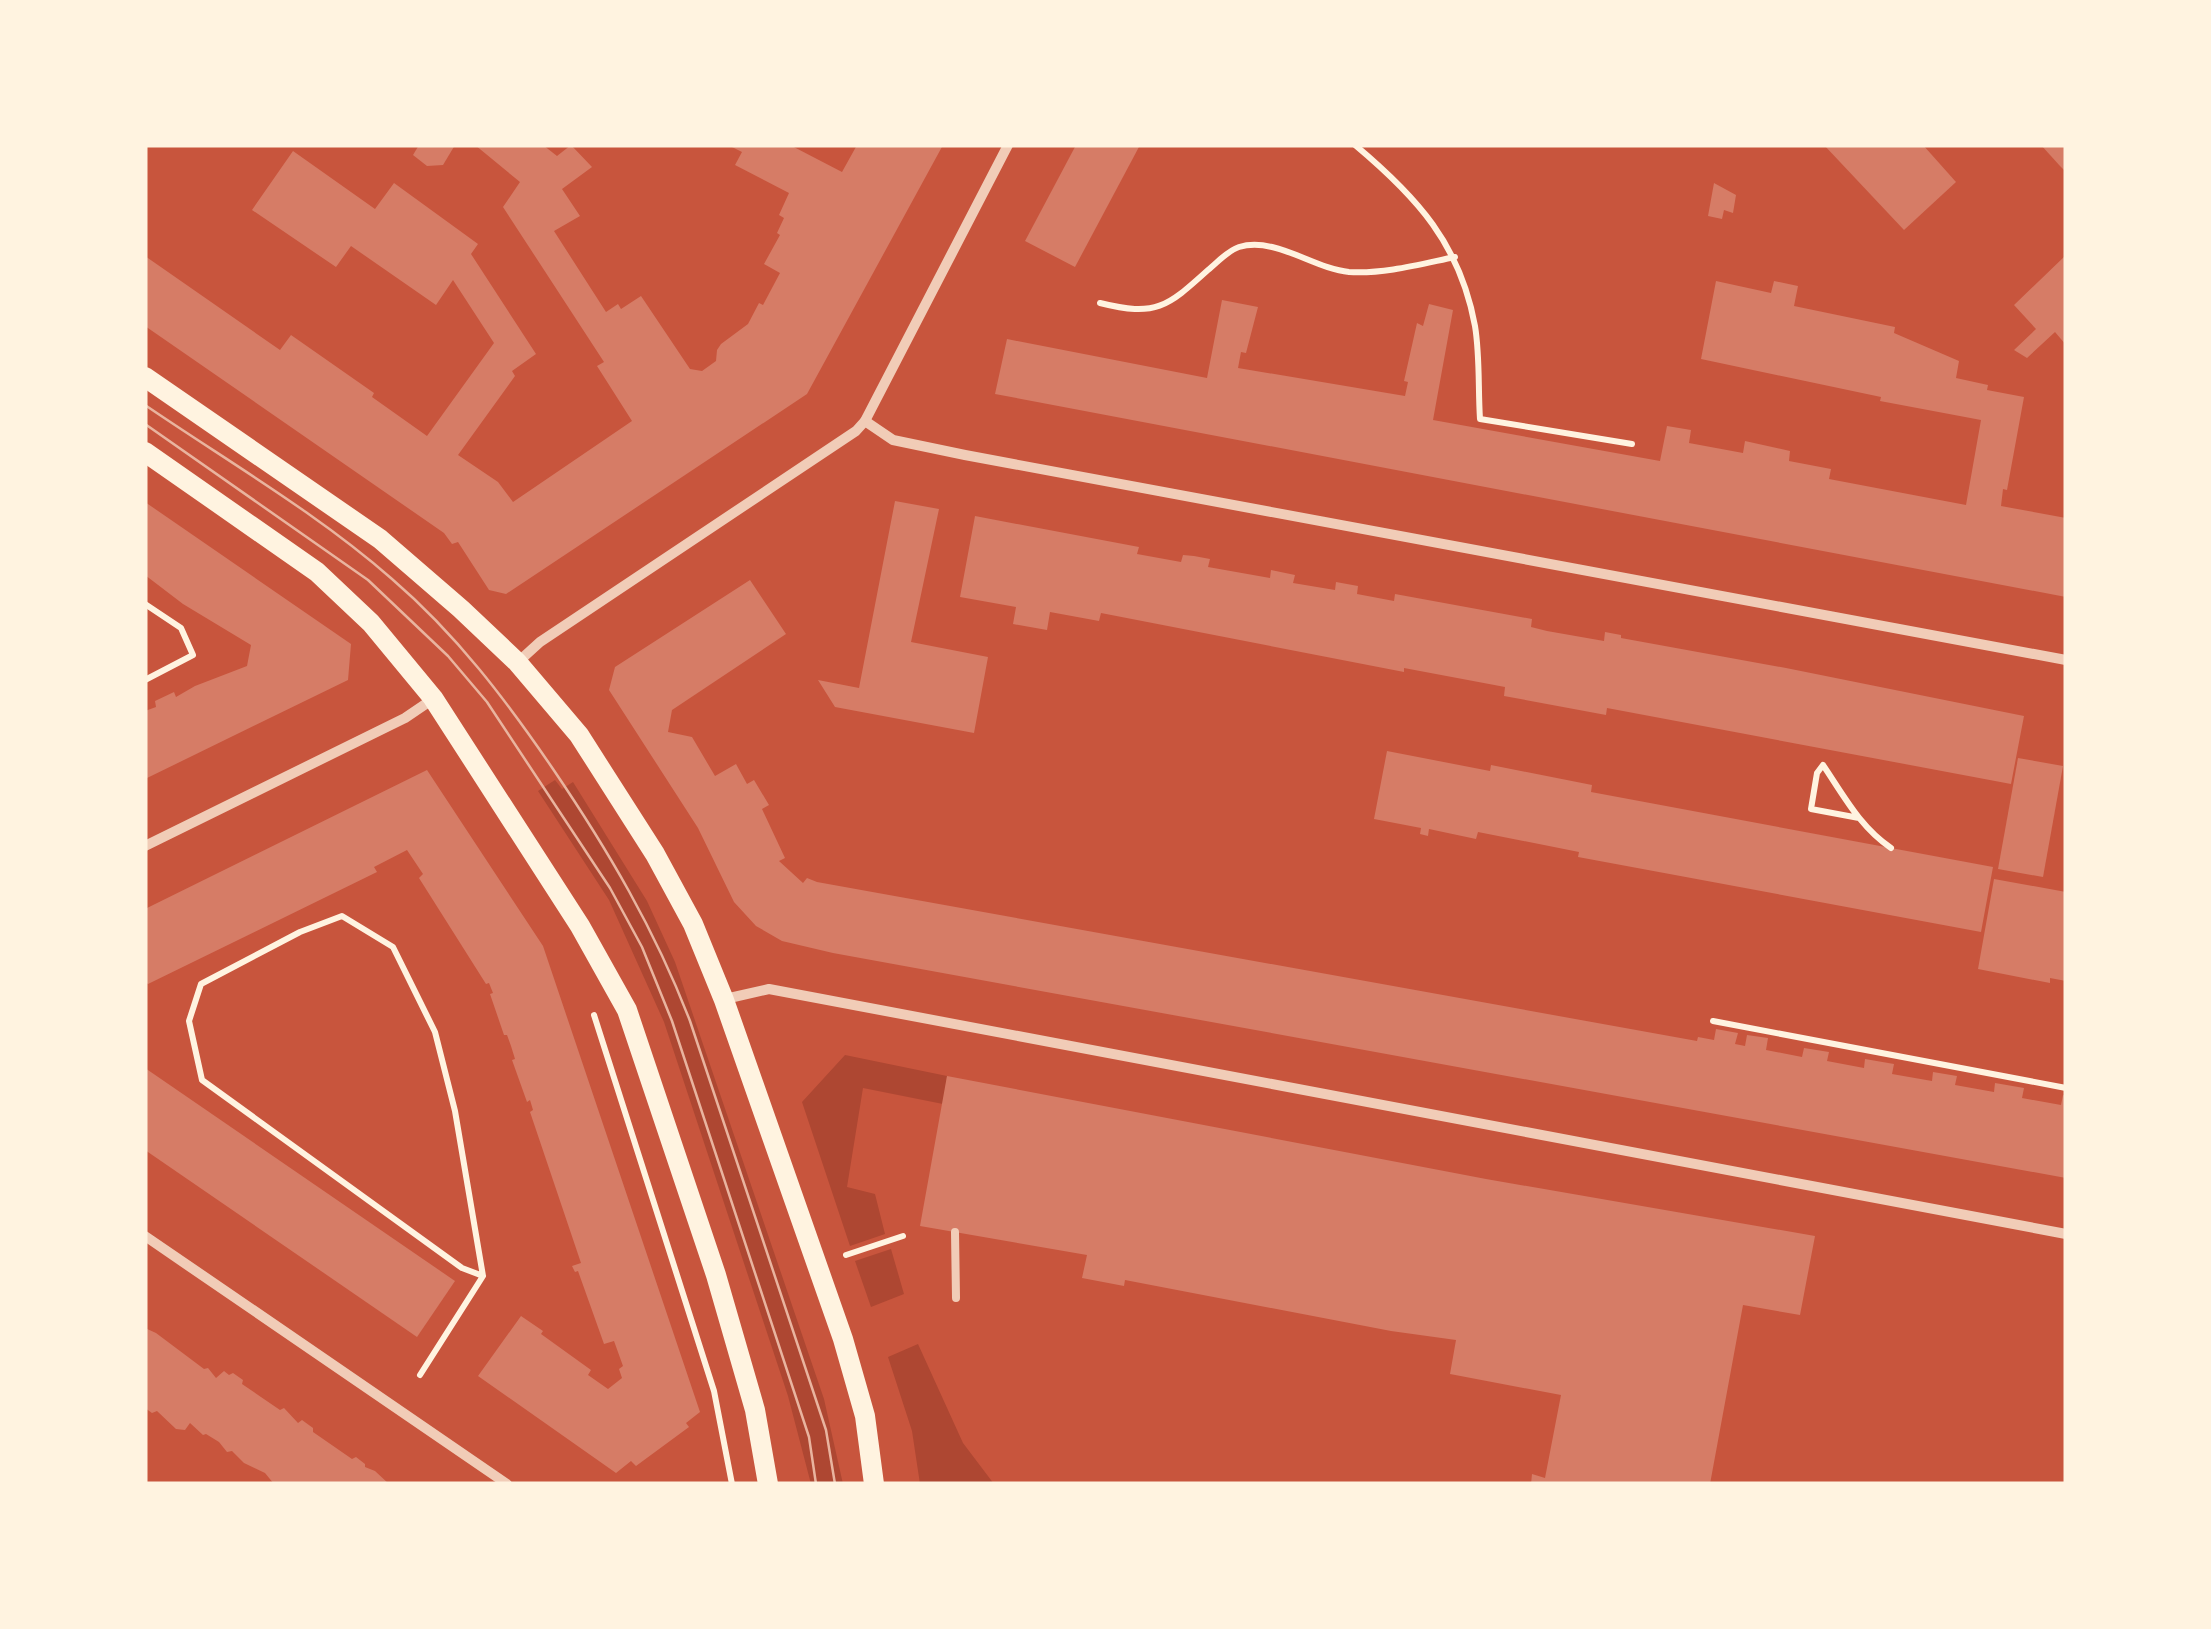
<svg xmlns="http://www.w3.org/2000/svg" width="2211" height="1629" viewBox="0 0 2211 1629" font-family="Mulish,sans-serif">
  <rect width="100%" height="100%" fill="#c8553d"/>
  <g fill="#ae4732">
    <polygon points="555,780 562,789 573,782 647,901 675,962 824,1399 843,1484 811,1484 788,1396 664,1022 609,900 538,791"/>
    <polygon points="845,1055 947,1076 943,1104 863,1088 847,1187 875,1194 885,1234 850,1246 802,1102"/>
    <polygon points="891,1249 904,1294 871,1307 855,1261"/>
    <polygon points="918,1344 963,1443 994,1484 920,1484 912,1431 888,1357"/>
  </g>
  <g fill="#d67c66">
    <polygon points="419,145 455,145 443,165 427,166 413,155"/>
    <polygon points="475,145 543,145 557,156 571,145 592,167 562,189 580,216 554,231 606,312 618,304 621,309 641,296 690,369 702,371 716,361 717,350 721,344 748,324 759,303 763,305 780,273 764,264 780,235 777,233 784,218 779,215 789,193 735,165 742,152 728,145 790,145 842,172 857,145 943,145 807,394 506,594 489,590 458,542 452,544 444,533 145,326 145,256 280,350 291,335 374,393 372,397 427,436 494,343 453,280 436,305 351,246 336,267 252,210 293,151 375,209 394,183 478,244 471,254 536,354 512,371 515,376 458,455 498,482 513,502 632,421 597,366 604,362 503,207 520,182"/>
    <polygon points="1076,145 1140,145 1075,267 1025,241"/>
    <polygon points="1824,145 1923,145 1956,182 1904,230"/>
    <polygon points="2041,145 2066,145 2066,172 2060,166"/>
    <polygon points="1714,183 1736,195 1733,213 1724,210 1722,219 1708,216"/>
    <polygon points="2066,255 2066,345 2055,332 2027,358 2014,350 2036,329 2014,305"/>
    <polygon points="1716,281 1771,293 1774,281 1798,286 1794,306 1895,327 1894,333 1959,361 1956,378 1988,385 1987,390 2024,397 2007,490 2003,489 2001,506 2066,518 2066,597 995,394 1007,339 1207,378 1222,300 1258,307 1246,353 1241,352 1238,368 1405,396 1408,382 1404,381 1417,323 1423,326 1429,304 1453,310 1433,420 1660,461 1667,426 1691,430 1689,443 1743,453 1745,441 1790,451 1789,461 1831,469 1829,479 1966,505 1981,420 1880,401 1881,397 1701,359"/>
    <polygon points="895,501 939,509 911,642 988,657 974,733 835,707 818,680 859,688"/>
    <polygon points="145,502 351,644 348,680 145,779 145,711 156,707 155,701 174,692 176,697 195,686 247,666 251,645 183,604 145,575"/>
    <polygon points="975,516 1139,547 1137,554 1181,562 1183,555 1194,556 1210,559 1208,567 1270,578 1271,570 1295,575 1293,583 1335,590 1336,582 1358,586 1357,594 1394,601 1395,594 1532,619 1531,627 1547,631 1604,641 1605,632 1621,635 1621,638 1786,668 2024,716 2011,784 1607,708 1606,715 1504,696 1505,687 1404,668 1404,672 1101,613 1099,621 1050,612 1047,630 1013,624 1016,607 960,597"/>
    <polygon points="750,580 786,634 672,710 668,732 692,737 715,776 736,764 747,784 754,780 769,805 762,809 785,858 779,861 803,883 807,878 817,882 1697,1041 1698,1037 1714,1040 1716,1029 1738,1033 1735,1044 1745,1046 1747,1035 1768,1038 1766,1050 1802,1057 1804,1048 1829,1052 1827,1061 1864,1068 1865,1059 1894,1064 1892,1074 1932,1081 1933,1072 1957,1076 1955,1085 1994,1092 1995,1083 2024,1088 2022,1098 2061,1105 2063,1095 2066,1096 2066,1178 833,953 782,941 756,926 734,902 698,828 609,690 615,667"/>
    <polygon points="1387,751 1490,771 1491,765 1592,785 1591,792 1993,867 1981,932 1578,857 1579,852 1478,832 1476,839 1429,829 1428,836 1420,834 1421,828 1374,819"/>
    <polygon points="2018,758 2063,766 2043,877 1998,869"/>
    <polygon points="427,770 543,946 700,1412 686,1423 689,1427 636,1466 631,1461 616,1473 478,1376 521,1316 543,1331 541,1334 591,1370 588,1375 608,1389 622,1378 619,1369 623,1366 614,1341 604,1344 578,1271 575,1272 572,1266 581,1263 530,1112 533,1110 530,1100 527,1102 512,1060 515,1059 511,1046 507,1035 504,1035 490,994 493,993 489,983 486,984 419,878 423,874 407,850 374,867 377,872 148,984 145,982 145,909"/>
    <polygon points="1994,879 2066,892 2066,981 2050,978 2050,983 1978,969"/>
    <polygon points="145,1068 455,1281 417,1337 145,1150"/>
    <polygon points="947,1076 1486,1179 1815,1236 1800,1315 1743,1305 1710,1484 1531,1484 1532,1474 1545,1478 1561,1395 1450,1374 1456,1340 1391,1331 1125,1280 1124,1286 1082,1278 1087,1255 920,1226"/>
    <polygon points="145,1328 156,1333 204,1369 208,1368 216,1378 224,1371 229,1375 233,1373 243,1380 242,1384 280,1410 284,1408 298,1423 302,1420 313,1428 313,1432 352,1459 356,1457 365,1464 365,1467 375,1471 389,1484 274,1484 265,1473 244,1463 232,1451 227,1452 219,1442 206,1434 203,1435 190,1423 185,1430 176,1429 157,1411 152,1413 145,1408"/>
  </g>
  <g fill="none" stroke-linecap="round" stroke-linejoin="round">
    <g stroke="#fff3e0" stroke-width="6">
      <path d="M 1355,145 C 1417,197 1460,244 1475,326 C 1480,356 1478,389 1480,419 L 1632,444"/>
      <path d="M 1100,303 C 1156,317 1167,307 1208,270 C 1218,262 1227,251 1239,247 C 1275,236 1314,269 1349,272 C 1385,274 1421,264 1455,257"/>
      <polyline points="145,604 181,628 193,655 145,680"/>
      <path d="M 1859,818 L 1811,809 L 1817,773 L 1823,765 C 1844,796 1860,827 1891,848"/>
      <polyline points="594,1015 714,1391 732,1484"/>
      <polyline points="1713,1021 2066,1088"/>
      <polyline points="846,1255 903,1236"/>
      <polyline points="420,1375 483,1276 455,1111 435,1032 393,947 342,916 300,932 201,984 189,1021 202,1080 462,1268 483,1276"/>
    </g>
    <polyline stroke="#f1ccb7" stroke-width="8" points="955,1232 956,1298"/>
    <g stroke="#f1ccb7" stroke-width="10">
      <polyline points="865,421 893,440 965,455 2066,660"/>
      <polyline points="518,662 540,642 856,431 865,421 1008,145"/>
      <polyline points="145,846 405,718 433,699"/>
      <polyline points="725,999 769,989 2066,1234"/>
      <polyline points="145,1236 507,1484"/>
    </g>
    <g stroke="#fff3e0" stroke-width="20">
      <polyline points="145,377 380,539 461,609 517,662 579,735 655,854 693,924 724,1000 843,1339 865,1416 874,1484"/>
      <polyline points="145,452 317,572 371,623 433,698 580,926 627,1010 716,1275 755,1410 768,1484"/>
    </g>
    <g stroke="#e9b49f" stroke-width="2.5">
      <path d="M 145,405 C 227,461 317,513 392,579 C 456,634 506,700 553,769 C 608,850 655,930 690,1021 L 826,1430 L 835,1484"/>
      <polyline points="145,424 368,580 448,656 487,702 610,888 642,947 672,1021 809,1437 816,1484"/>
    </g>
  </g>
  <rect width="2211" height="1629" fill="none" stroke="#fff3e0" stroke-width="295"/>
</svg>
